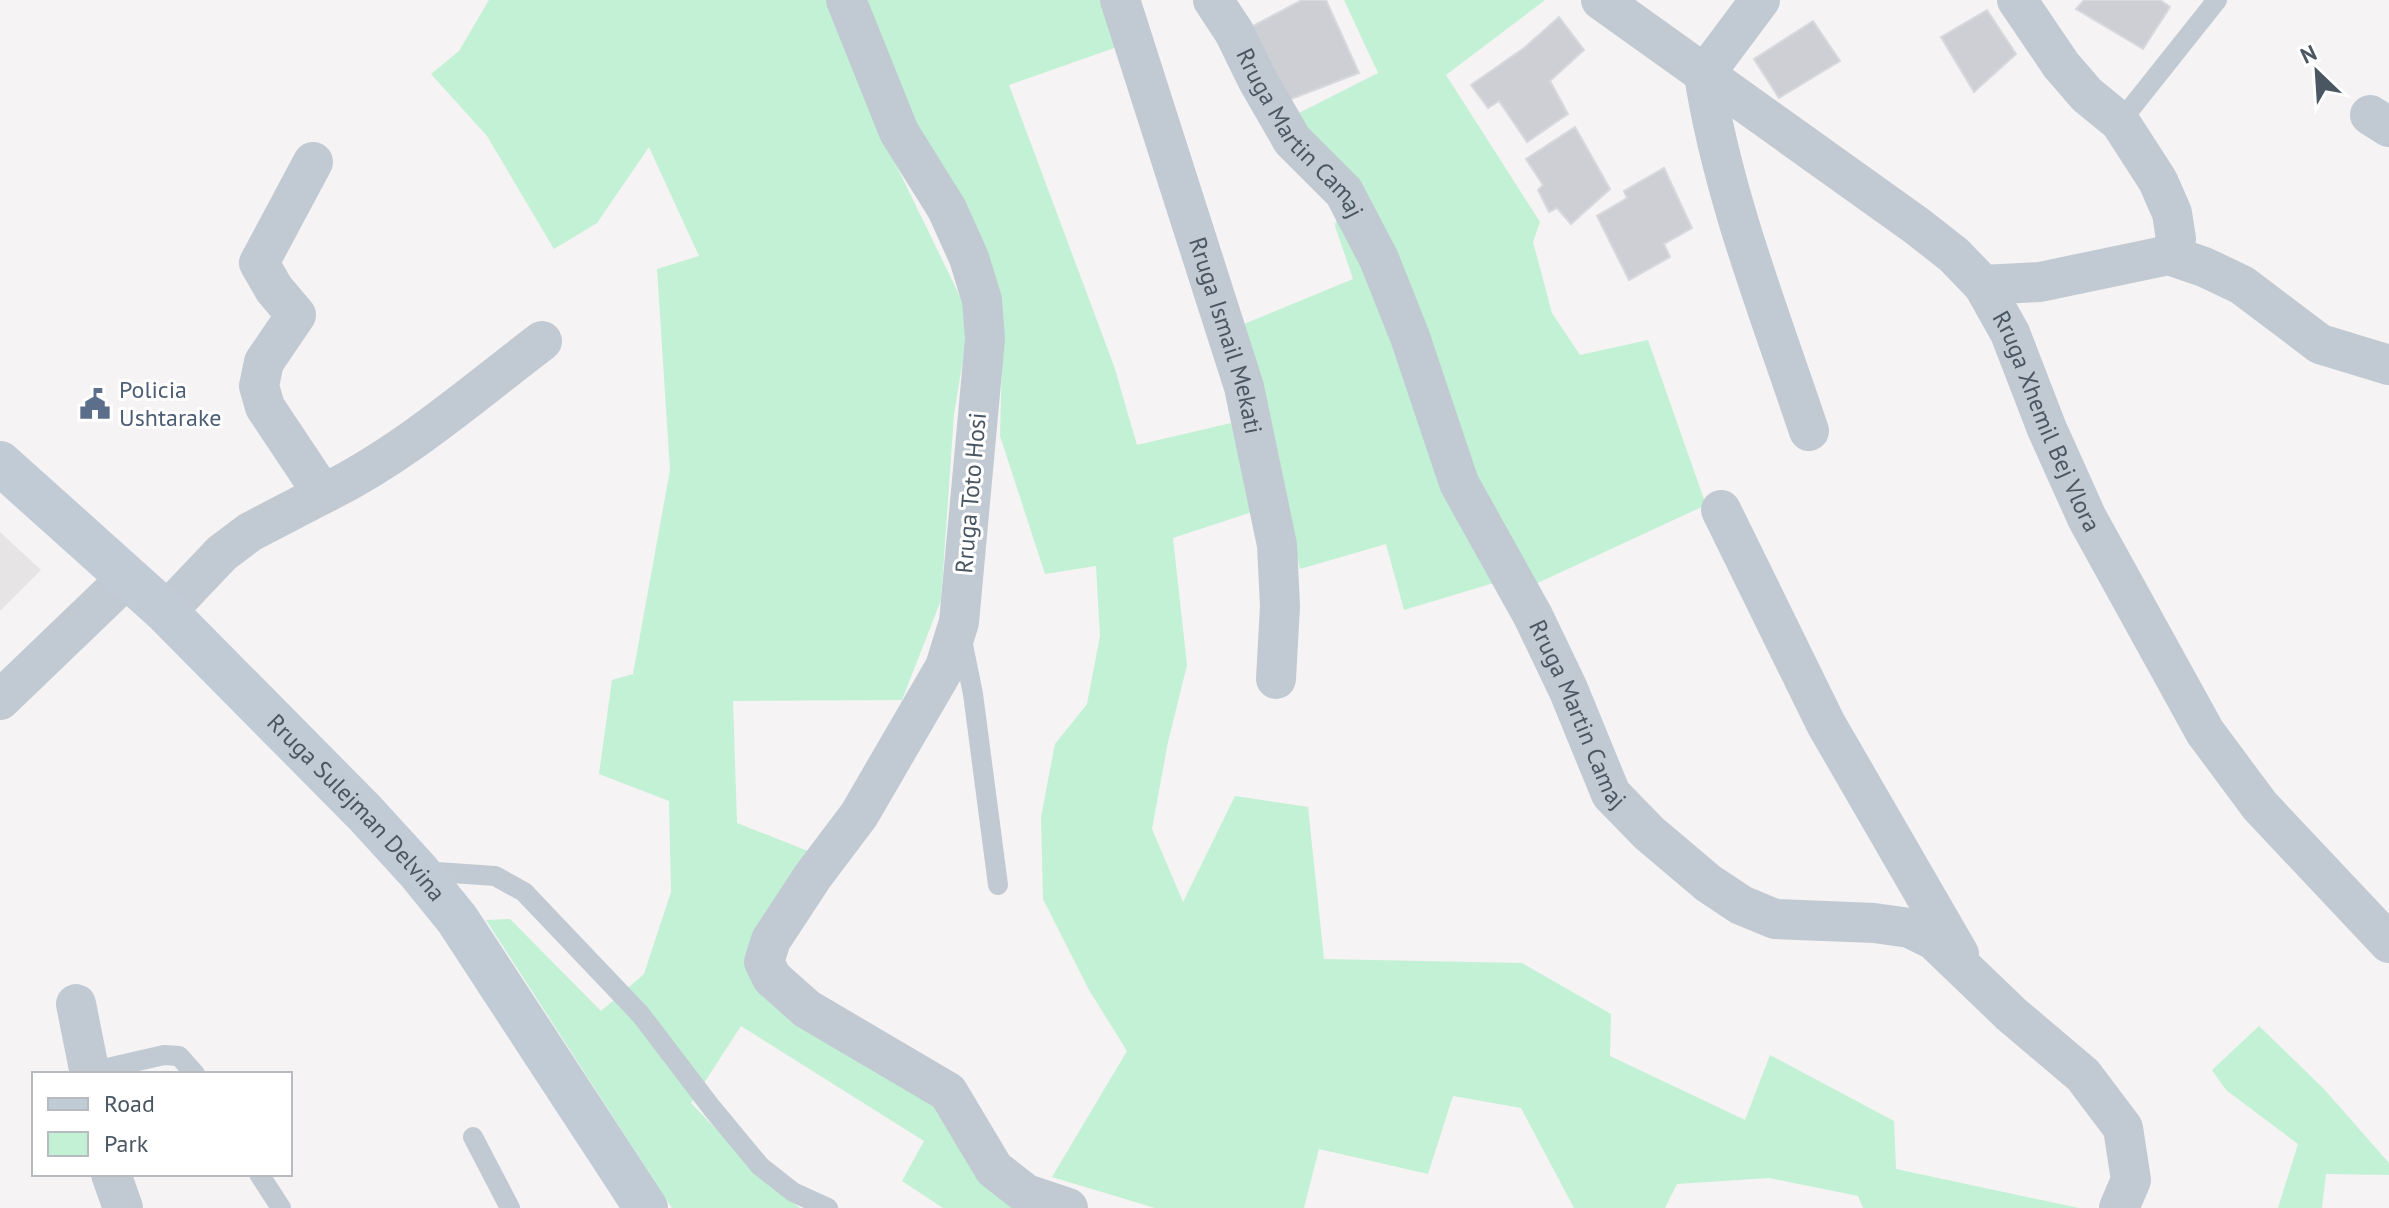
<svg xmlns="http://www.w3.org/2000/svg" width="2389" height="1208" viewBox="0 0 2389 1208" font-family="'PT Sans',sans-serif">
  <rect width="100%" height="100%" fill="#f5f3f3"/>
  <polygon fill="#e6e4e5" points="0,532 41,570 0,611"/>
  <g fill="#c3f1d5">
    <polygon points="489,0 834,0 882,136 970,317 954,414 941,600 902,700 733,701 737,823 808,851 748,950 937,1102 1032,1208 943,1208 902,1181 924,1141 741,1026 691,1103 767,1182 800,1208 672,1208 486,920 510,919 601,1011 644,974 671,892 669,801 599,774 612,680 633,674 670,470 657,269 699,256 649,147 597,223 554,249 487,136 431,74 459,51"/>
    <polygon points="866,0 1104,0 1117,47 1009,85 1114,366 1137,445 1231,423 1255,511 1173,538 1187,665 1168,742 1152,829 1183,902 1235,796 1308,807 1324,959 1522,963 1611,1014 1610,1056 1745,1120 1770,1055 1894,1121 1896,1169 2079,1208 1863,1208 1858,1196 1769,1178 1677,1184 1665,1208 1574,1208 1521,1108 1453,1096 1428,1174 1319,1149 1304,1208 1155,1208 1052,1177 1127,1051 1089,990 1043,899 1041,817 1055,744 1087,704 1100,636 1096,566 1045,574 1000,436 1003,322 912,130"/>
    <polygon points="1344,0 1545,0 1446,75 1540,222 1533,242 1552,313 1580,355 1648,340 1706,505 1503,599 1497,582 1404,610 1386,544 1300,569 1239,326 1353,279 1335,226 1345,171 1293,116 1378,73"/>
    <polygon points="2259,1026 2324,1089 2389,1163 2389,1175 2326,1174 2322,1208 2278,1208 2298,1144 2226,1090 2212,1070"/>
  </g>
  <g fill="#cdcfd5" stroke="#d7d9de" stroke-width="2">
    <polygon points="1302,0 1326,0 1359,73 1286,101 1251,27"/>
    <polygon points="2084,0 2160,0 2170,7 2143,49 2076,9"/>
    <polygon points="1987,10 2016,54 1974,92 1941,37"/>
    <polygon points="1559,17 1584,50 1550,81 1568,114 1527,142 1499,101 1488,108 1471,85 1524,48"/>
    <polygon points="1813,21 1840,61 1779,98 1754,59"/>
    <polygon points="1575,127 1610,189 1571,224 1557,208 1549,212 1538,190 1543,185 1526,159"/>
    <polygon points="1664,168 1692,228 1664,244 1670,257 1629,280 1597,216 1627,198 1624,191"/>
  </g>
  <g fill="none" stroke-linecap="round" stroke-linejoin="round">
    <g stroke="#c1cad2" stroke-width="20">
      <polyline points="2120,122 2217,0"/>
      <polyline points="962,640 973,694 998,885"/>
      <polyline points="422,871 495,876 524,892 641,1015 711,1107 760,1166 793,1192 828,1208"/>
      <polyline points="90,1072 164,1055 179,1056 195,1074"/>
      <polyline points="473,1137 510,1208"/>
      <polyline points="259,1174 281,1208"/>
    </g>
    <g stroke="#c1cad2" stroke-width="40">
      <polyline points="846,0 899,132 947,209 969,258 982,300 985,339 959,622 945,667 859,815 813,876 771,940 764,962 772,978 807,1009 948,1092 994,1169 1026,1194 1068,1208"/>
      <path id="s1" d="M 1120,0 L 1244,387 L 1277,545 L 1280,606 L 1276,679"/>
      <path id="s2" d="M 1213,0 L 1234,32 L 1257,79 L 1292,140 L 1344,192 L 1379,259 L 1410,337 L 1459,483 L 1533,616 L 1568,689 L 1611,794 L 1649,833 L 1708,883 L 1741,905 L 1775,919 L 1874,923 L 1910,928 L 1934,940 L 2011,1014 L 2083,1075 L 2123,1128 L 2131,1180 L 2119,1208"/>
      <path id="s3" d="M 1601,0 L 1917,226 L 1954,255 L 1983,285 L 2010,333 L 2047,429 L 2087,518 L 2205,732 L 2260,806 L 2389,943"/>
      <path d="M 1760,0 L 1704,75 C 1723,197 1770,314 1809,431"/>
      <polyline points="2017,0 2061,65 2087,95 2120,122 2158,181 2172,213 2176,239 2169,255"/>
      <polyline points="2370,115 2389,127"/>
      <polyline points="1983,285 2040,282 2169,255 2204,267 2242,285 2320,344 2389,365"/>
      <path d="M 323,494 C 403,455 471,395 542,341"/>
      <polyline points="1721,510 1826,724 1959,954"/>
      <polyline points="166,612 222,553 250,532 323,494 265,407 259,386 264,362 296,315 274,289 259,263 313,162"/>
      <polyline points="0,700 127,578"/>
      <polyline points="76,1004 90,1074"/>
      <polyline points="111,1174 123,1208"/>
    </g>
    <path stroke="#c1cbd6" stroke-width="44" id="s4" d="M 0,463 L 166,612 L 365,813 L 418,871 L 457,919 L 646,1208"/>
  </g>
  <defs>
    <symbol id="civic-bare" viewBox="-9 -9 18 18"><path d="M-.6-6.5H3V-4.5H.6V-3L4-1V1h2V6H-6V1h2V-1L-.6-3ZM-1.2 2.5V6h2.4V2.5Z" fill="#5c6f8a" stroke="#fff" stroke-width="2.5" paint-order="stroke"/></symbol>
  </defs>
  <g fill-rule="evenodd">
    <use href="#civic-bare" x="73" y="382" width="44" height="44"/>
  </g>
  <g text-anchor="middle" stroke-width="6" stroke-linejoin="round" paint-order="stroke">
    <g font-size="24" fill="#4a5661" stroke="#fff">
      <text dy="8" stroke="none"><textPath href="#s2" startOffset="160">Rruga Martin Camaj</textPath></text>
      <text dy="8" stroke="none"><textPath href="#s1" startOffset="352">Rruga Ismail Mekati</textPath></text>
      <text dy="8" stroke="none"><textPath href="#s3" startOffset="628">Rruga Xhemil Bej Vlora</textPath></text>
      <text transform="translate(971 493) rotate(-85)" y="8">Rruga Toto Hosi</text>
      <text dy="8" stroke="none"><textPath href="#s2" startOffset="808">Rruga Martin Camaj</textPath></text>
      <text dy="8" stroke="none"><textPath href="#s4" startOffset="496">Rruga Sulejman Delvina</textPath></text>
    </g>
    <g font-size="24" fill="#4e5e75" stroke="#fff" text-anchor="start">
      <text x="119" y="398">Policia<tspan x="119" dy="28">Ushtarake</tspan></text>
    </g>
  </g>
  <rect x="32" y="1072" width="260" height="104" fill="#ffffff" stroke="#b7bbc0" stroke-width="2"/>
  <rect x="48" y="1098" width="40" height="12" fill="#c1cbd6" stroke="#b7bbc0" stroke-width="2"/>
  <text x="104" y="1112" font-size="24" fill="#4a5661">Road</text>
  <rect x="48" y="1132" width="40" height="24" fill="#c3f1d5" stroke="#b7bbc0" stroke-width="2"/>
  <text x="104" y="1152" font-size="24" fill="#4a5661">Park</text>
  <g transform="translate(2317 72) rotate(335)" stroke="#ffffff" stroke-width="6" paint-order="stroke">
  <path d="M0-6L14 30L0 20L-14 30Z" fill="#4a5661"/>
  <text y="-12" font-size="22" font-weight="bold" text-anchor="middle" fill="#4a5661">N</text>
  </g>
</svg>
